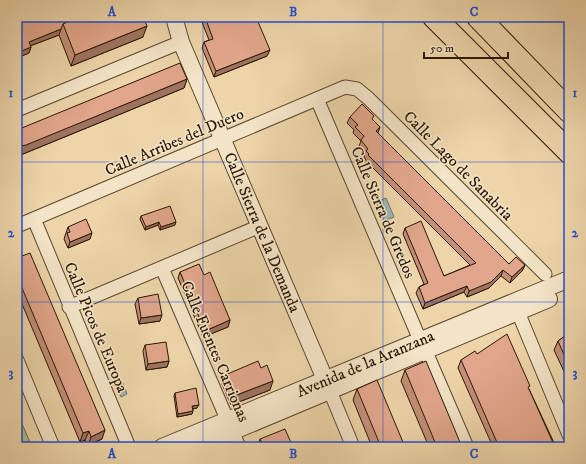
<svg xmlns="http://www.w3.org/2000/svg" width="586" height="464" viewBox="0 0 586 464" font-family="'IM FELL DW Pica',serif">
  <defs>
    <pattern id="grass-dots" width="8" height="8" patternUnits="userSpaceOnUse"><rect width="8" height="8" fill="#b3be8c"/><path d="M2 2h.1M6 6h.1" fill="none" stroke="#9aa377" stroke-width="1.8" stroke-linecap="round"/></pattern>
    <pattern id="water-ripples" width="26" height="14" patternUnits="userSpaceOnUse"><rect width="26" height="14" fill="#9eb6b4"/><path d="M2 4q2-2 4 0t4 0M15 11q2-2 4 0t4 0" fill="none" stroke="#889c99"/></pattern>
  </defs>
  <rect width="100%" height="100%" fill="#edd5a9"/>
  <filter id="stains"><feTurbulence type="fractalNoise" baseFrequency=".005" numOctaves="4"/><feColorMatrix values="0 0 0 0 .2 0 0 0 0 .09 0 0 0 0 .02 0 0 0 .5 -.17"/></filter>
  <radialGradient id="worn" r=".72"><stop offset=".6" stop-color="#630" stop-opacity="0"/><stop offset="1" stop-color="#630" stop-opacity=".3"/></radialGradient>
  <polygon fill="url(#grass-dots)" stroke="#6e6a48" points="17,412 32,447 17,447"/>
  <g fill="url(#water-ripples)" stroke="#70766d">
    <polygon points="386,198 394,217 384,221 376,202"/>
    <polygon points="122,381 127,394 121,397 115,384"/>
  </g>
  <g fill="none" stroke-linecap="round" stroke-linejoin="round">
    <defs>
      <g id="minor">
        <polyline points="317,99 420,340"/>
        <polyline points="17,110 181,42"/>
        <polyline points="34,219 129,447"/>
        <polyline points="17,226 345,87 357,89 368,98 545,274"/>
        <polyline points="162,268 239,447"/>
        <polyline points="69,307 260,226"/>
        <polyline points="518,312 569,435"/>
        <polyline points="426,352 467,447"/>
        <polyline points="17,360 53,447"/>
        <polyline points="330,391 353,447"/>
      </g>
      <g id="tertiary">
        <polyline points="174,17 181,42 330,391"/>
        <polyline points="162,447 569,279"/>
        <polyline points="196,447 549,299"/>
      </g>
      <g id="motorway">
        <polyline points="434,17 569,152"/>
        <polyline points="478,17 569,111"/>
      </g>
    </defs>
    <use href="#minor" stroke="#5b462c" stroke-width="15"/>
    <use href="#tertiary" stroke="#5b462c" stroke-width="18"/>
    <use href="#motorway" stroke="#2a1703" stroke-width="24"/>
    <use href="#minor" stroke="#f3e4c7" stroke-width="13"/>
    <use href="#tertiary" stroke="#f3e4c7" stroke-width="16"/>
    <use href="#motorway" stroke="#edd5a9" stroke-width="22"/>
  </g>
  <g fill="#c28f78" stroke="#2a1703">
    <polygon points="17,17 65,22 143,37 71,66 59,35 30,46 31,47 29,53 17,58"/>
    <polygon points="200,17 256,17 267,56 214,77 202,48 204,42 209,40"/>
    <polygon points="187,79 184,88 23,154 18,155 17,154 17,130"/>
    <polygon points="350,117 373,120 378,133 509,264 525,265 522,271 510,283 501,276 489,288 467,297 464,292 423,309 416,293 419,287 424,284 403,234 405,228 444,276 470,265 366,161 366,160 364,157 365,153 359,146 361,141 353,133 354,130 347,123"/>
    <polygon points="141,216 175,225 160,230 158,225 145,230 140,219"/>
    <polygon points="68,227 90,239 68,248 64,239"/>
    <polygon points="17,258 102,439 88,445 85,440 80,442 17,292"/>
    <polygon points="180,272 204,275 230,320 228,327 203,337 178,278"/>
    <polygon points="138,298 160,321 139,324 135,304"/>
    <polygon points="569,333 569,382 554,350 558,341"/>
    <polygon points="145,345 169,361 167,367 146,370 143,351"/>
    <polygon points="477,354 529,389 556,447 493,447 458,368 461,360"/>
    <polygon points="405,370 462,447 429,447 401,381"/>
    <polygon points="225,375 270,390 231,405 222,384"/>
    <polygon points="357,389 405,447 372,447 353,400"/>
    <polygon points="175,393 197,408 193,409 192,414 177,417 174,396"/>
    <polygon points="260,439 293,447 259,447 258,445"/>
  </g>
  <g fill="#9e7461" stroke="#2a1703">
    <polygon points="147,26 143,37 71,66 75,55"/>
    <polygon points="61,29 59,35 27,47 29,42"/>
    <polygon points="31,47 29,53 17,58 17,53"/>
    <polygon points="270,50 267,56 214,77 216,71"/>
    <polygon points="187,79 184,88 23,154 18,155 21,146"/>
    <polygon points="380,127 378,133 374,137 376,131"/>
    <polygon points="159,222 158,225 145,230 146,227"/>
    <polygon points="176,222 175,225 160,230 161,227"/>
    <polygon points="92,233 90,239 68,248 70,242"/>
    <polygon points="525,265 522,271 510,283 512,277"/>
    <polygon points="503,270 501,276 489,288 467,297 469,291"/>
    <polygon points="467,286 464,292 423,309 425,303"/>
    <polygon points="162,315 160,321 139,324 141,318"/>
    <polygon points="230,320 228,327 203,337 205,331"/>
    <polygon points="169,361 167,367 146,370 148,364"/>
    <polygon points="273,381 270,390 231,405 234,396"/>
    <polygon points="199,405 197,408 191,409 192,406"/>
    <polygon points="193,411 192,414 177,417 178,414"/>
    <polygon points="105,430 102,439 88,445 91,437"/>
    <polygon points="89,431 85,440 80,442 83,433"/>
  </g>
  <g fill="#e1a68b" stroke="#2a1703">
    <polygon points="17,17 63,17 65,22 63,24 61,29 29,42 31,47 17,53"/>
    <polygon points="78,17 143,17 147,26 75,55 63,24"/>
    <polygon points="205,17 256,17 270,50 216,71 204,42 213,39"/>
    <polygon points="180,63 187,79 26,145 21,146 17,137 17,130"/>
    <polygon points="362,104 374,116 372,119 380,127 376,131 509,264 516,257 525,265 512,277 503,270 491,282 469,291 467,286 425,303 419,287 428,283 405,228 421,221 444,276 476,263 368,155 369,154 366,151 368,149 361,140 364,136 355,127 358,125 350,117"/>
    <polygon points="170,206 176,222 161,227 159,222 146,227 141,216"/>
    <polygon points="86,219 92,233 70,242 67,233 70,232 68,227"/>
    <polygon points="30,253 105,430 91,437 89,431 83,433 17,276 17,265 19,264 17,258"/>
    <polygon points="199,264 204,275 210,272 230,320 205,331 180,272"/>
    <polygon points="158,294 162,315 141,318 138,298"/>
    <polygon points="569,333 569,366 558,341"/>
    <polygon points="507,334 530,386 528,387 555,447 499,447 461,360 475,351 477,354"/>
    <polygon points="166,342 169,361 148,364 145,345"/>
    <polygon points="258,361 261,368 267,365 273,381 234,396 225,375"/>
    <polygon points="426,361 462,447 437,447 405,370"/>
    <polygon points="377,380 405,447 381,447 357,389"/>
    <polygon points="196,388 199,405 192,406 193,411 178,414 175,393"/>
    <polygon points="285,429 293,447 264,447 260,439"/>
  </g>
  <path fill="none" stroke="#1d4ed8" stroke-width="1" stroke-opacity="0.55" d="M 203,17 L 203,447M 383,17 L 383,447M 17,162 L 569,162M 17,302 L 569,302"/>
  <g text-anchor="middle" stroke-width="3" stroke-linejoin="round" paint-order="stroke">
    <g font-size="16" fill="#2a1703" stroke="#f3e4c7">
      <text transform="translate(174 141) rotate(-23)" y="6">Calle Arribes del Duero</text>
      <text transform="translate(459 165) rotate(45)" y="6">Calle Lago de Sanabria</text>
      <text transform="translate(384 212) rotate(67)" y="6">Calle Sierra de Gredos</text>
      <text transform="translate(263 232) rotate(67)" y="6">Calle Sierra de la Demanda</text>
      <text transform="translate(97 327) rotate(67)" y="6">Calle Picos de Europa</text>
      <text transform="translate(216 351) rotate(67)" y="6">Calle Fuentes Carrionas</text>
      <text transform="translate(365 363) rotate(-23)" y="6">Avenida de la Aranzana</text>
    </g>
  </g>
  <rect width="586" height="464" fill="none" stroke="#edd5a9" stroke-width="44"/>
  <path d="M424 52v6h84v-6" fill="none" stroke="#2a1703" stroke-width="2"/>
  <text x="430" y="52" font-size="12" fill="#2a1703" stroke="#f3e4c7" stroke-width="3" paint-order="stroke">50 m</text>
  <rect x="22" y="22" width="542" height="420" fill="none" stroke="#1d4ed8" stroke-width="1.5"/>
  <g font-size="13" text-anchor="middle" font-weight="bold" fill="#1d4ed8">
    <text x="112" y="16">A</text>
    <text x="293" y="16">B</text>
    <text x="474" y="16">C</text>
    <text x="11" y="97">1</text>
    <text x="575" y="97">1</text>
    <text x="11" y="237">2</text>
    <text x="575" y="237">2</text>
    <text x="11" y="377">3</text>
    <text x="575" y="377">3</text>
    <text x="112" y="458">A</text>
    <text x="293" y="458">B</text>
    <text x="474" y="458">C</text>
  </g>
  <rect width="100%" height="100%" filter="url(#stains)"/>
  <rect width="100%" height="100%" fill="url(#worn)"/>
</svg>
